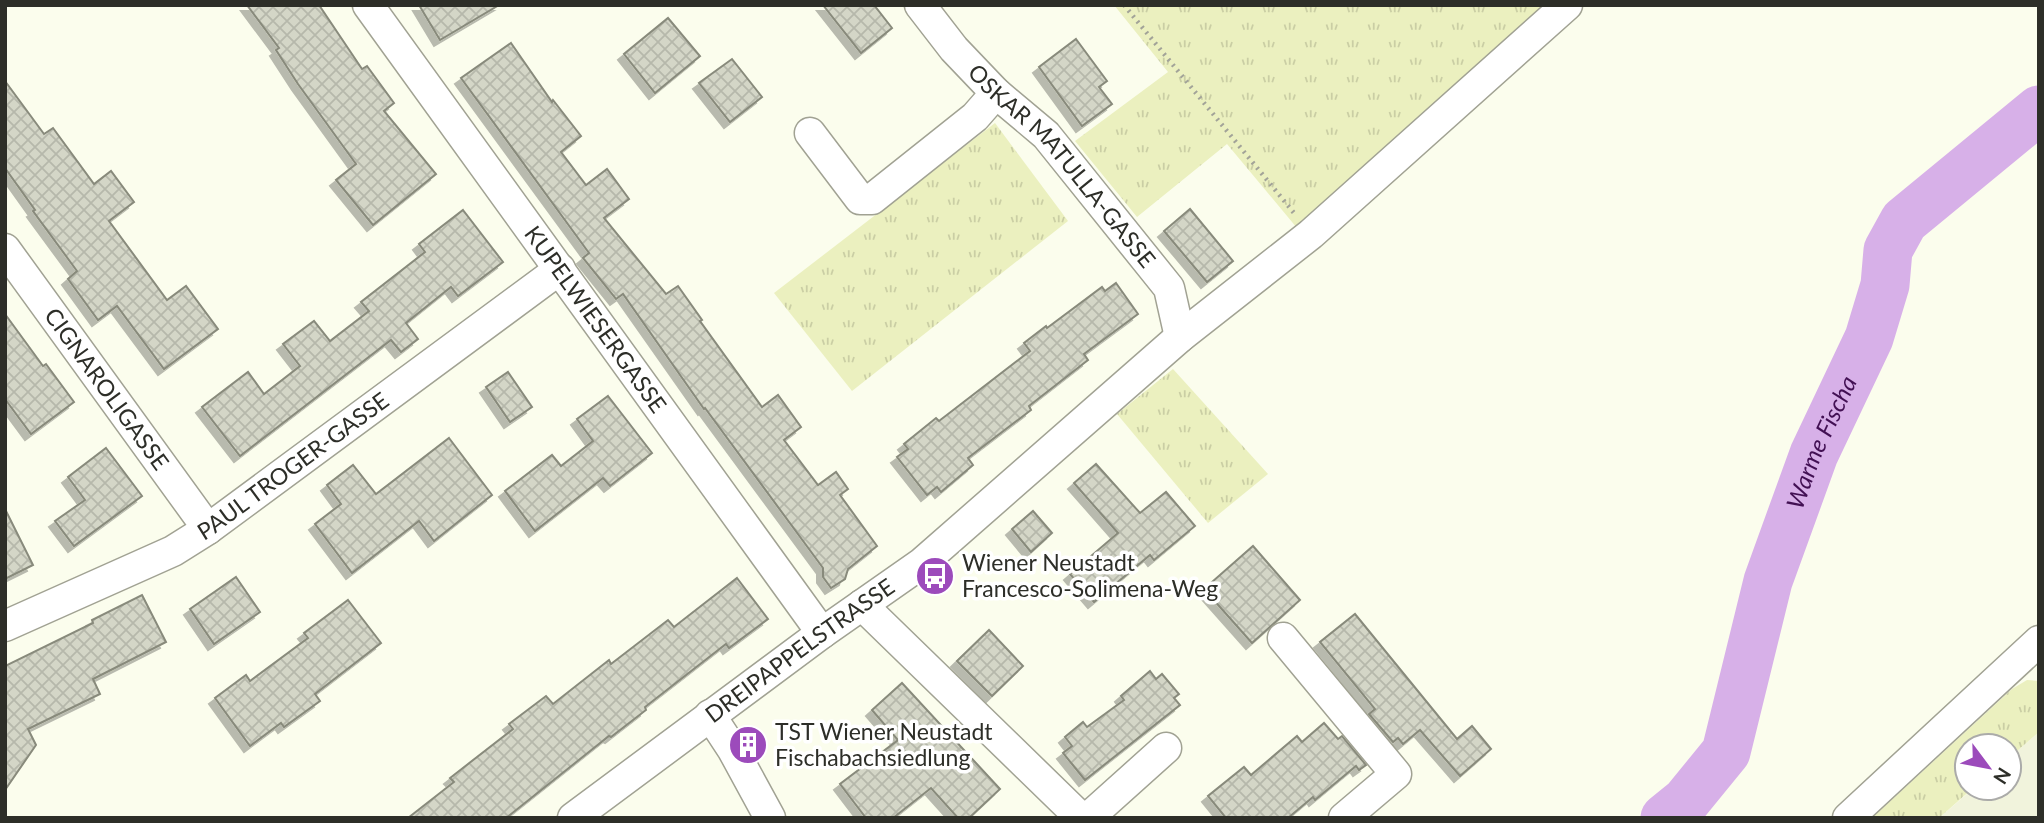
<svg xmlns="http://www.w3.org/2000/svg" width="2044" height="823" viewBox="0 0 2044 823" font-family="Lato,sans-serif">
  <defs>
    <pattern id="grass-tufts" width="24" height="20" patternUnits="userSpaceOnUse" patternTransform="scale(1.75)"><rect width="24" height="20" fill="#ebf0bf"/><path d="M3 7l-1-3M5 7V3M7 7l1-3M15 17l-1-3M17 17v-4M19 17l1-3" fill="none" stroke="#cacea4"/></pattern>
    <pattern id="building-cross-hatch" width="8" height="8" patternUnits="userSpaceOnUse" patternTransform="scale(1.75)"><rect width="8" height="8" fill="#d4d6c7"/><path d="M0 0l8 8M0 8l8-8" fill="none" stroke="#b6b8ab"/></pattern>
    <filter id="shadow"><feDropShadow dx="-6" dy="6" stdDeviation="0" flood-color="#0004"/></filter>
  </defs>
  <rect width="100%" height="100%" fill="#fbfded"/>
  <polygon fill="#f1f3dc" points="2039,732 2039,818 1939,818 1974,788 2009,788 2009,758"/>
  <g fill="url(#grass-tufts)">
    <polygon points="1114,5 1519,6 1547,5 1297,228 1227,144 1137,217 1075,141 1168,72"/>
    <polygon points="995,123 1068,221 852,391 774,293"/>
    <polygon points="1173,369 1268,474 1208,523 1117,414"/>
    <polygon points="2027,680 2039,681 2039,732 2009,758 2009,746 1967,746 1967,788 1973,788 1939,818 1872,818 2012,689"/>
  </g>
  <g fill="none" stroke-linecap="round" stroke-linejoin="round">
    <path stroke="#d7b0e8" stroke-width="49" id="s1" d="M 1665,818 L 1686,801 L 1726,752 L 1768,581 L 1814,454 L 1869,338 L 1885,285 L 1888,250 L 1904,221 L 2039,110"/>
  </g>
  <g fill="url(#building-cross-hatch)" stroke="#888a7b" stroke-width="2" filter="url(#shadow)">
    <polygon points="247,5 319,5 362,69 367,66 394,103 384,111 436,174 373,225 336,180 356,164 298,84 276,50 279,48"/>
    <polygon points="419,5 499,5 440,40"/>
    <polygon points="823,5 874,5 892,28 861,53"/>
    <polygon points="668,18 700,56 655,93 624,54"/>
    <polygon points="1076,39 1107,81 1099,87 1112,104 1082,126 1039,67"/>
    <polygon points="511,43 552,102 553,100 581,136 561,152 586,185 607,169 629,199 604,218 666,294 678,286 702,320 700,321 762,407 778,395 801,427 784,440 818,485 836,472 848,489 840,495 877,546 848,569 845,579 831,588 823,577 823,568 705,408 704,409 623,294 616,299 583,258 589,253 461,78"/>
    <polygon points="732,59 762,97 730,122 699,83"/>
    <polygon points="5,81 44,134 53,128 94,184 111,171 134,202 109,221 167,300 186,286 218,329 164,369 117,306 98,320 68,279 77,271 33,211 35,210 5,168"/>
    <polygon points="1190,209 1233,261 1207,282 1164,231"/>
    <polygon points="463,210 503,262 458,296 451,287 406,323 418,339 401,352 391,340 240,456 202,407 248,372 264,394 300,366 283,344 314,321 330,341 369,311 361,302 425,252 419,244"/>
    <polygon points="1116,283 1138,314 1084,354 1088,360 1029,406 1031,410 968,458 973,465 941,492 937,487 927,495 897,457 908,449 904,444 936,418 939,421 1030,351 1024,343 1046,326 1047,328 1102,287 1105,291"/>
    <polygon points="5,314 43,366 46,364 74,402 31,434 5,399"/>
    <polygon points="508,372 532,407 510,422 486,387"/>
    <polygon points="608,396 652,453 610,486 603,478 535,531 505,491 552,455 561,466 593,441 577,419"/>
    <polygon points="449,438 492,495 434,541 419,521 352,573 315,524 341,504 327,485 353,465 376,494"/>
    <polygon points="106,448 142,496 74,546 55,521 85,500 68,477"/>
    <polygon points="1096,464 1140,513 1166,492 1195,526 1154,560 1150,555 1094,602 1070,574 1118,533 1074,483"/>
    <polygon points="5,509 33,565 5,579"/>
    <polygon points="1033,511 1052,533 1031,552 1012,529"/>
    <polygon points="1253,546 1300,600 1252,643 1204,589"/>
    <polygon points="236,577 260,612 214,644 190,609"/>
    <polygon points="737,578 768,619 729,648 726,644 645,707 646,710 611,737 609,736 506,818 408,818 454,782 450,778 513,729 509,724 546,696 553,704 609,660 611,664 668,620 674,627"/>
    <polygon points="142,595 166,642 93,679 100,694 28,729 36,745 5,790 5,666 93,623 92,620"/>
    <polygon points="348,600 381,643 315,694 320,701 284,727 281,723 250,746 215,698 246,675 250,681 308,638 304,633"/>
    <polygon points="1355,614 1457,739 1472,726 1491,749 1460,776 1420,730 1403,744 1398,738 1393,742 1369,714 1375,709 1320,642"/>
    <polygon points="989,630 1023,666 992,696 957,661"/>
    <polygon points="1150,671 1156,679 1162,674 1179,694 1174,698 1180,705 1085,780 1063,753 1072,746 1065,737 1083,722 1087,727 1124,700 1121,696"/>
    <polygon points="902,683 1000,789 969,818 958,818 931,788 893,818 866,818 840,784 898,740 872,710"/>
    <polygon points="1324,723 1338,739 1342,736 1366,765 1359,770 1356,766 1315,800 1313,797 1288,818 1226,818 1208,796 1244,767 1251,775 1297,736 1302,742"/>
  </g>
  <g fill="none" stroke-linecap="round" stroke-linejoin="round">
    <defs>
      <g id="minor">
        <path id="s2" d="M 368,5 L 822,633"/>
        <path id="s3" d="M 920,5 L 954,49 L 996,93 L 1046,135 L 1169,288 L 1180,337"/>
        <polyline points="810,133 860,199 872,199 975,117 996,93"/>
        <path id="s4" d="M 5,249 L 208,529"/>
        <polyline points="862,605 1081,818"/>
        <path id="s5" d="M 5,626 L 173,551 L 208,529 L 560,269"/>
        <polyline points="1283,638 1396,774 1344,818"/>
        <polyline points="710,715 733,750 770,818"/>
        <path id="s6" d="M 573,818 L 822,633 L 922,563 L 1180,337 L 1311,234 L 1567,5"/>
        <polyline points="1088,818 1166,748"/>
        <polyline points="1848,818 2039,641"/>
      </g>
    </defs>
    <use href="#minor" stroke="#a1a293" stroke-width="33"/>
    <polyline stroke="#a2a398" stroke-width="4.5" stroke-dasharray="2 5" stroke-linecap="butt" points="1124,5 1294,213"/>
    <use href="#minor" stroke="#fff" stroke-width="30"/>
  </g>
  <defs>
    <symbol id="bus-disc" viewBox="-11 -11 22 22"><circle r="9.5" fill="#9c4bbb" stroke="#fff"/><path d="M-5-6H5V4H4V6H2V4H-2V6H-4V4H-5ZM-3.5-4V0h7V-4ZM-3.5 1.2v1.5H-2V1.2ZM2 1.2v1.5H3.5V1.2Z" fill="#fff"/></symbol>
    <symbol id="building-disc" viewBox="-11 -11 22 22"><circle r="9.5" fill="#9c4bbb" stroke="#fff"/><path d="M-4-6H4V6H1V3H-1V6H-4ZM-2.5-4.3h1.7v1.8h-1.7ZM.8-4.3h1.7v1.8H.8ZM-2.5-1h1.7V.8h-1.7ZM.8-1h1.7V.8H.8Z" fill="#fff"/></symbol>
  </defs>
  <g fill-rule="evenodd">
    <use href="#bus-disc" x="913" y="554" width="44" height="44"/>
    <use href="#building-disc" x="726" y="723" width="44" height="44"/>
  </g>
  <g text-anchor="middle" stroke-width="7" stroke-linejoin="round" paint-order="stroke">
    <g font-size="23" fill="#2d2e28" stroke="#fff">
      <text dy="8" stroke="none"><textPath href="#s3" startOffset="215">OSKAR MATULLA-GASSE</textPath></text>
      <text dy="8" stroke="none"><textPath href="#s2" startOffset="388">KUPELWIESERGASSE</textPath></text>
      <text dy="8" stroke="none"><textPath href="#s4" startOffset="173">CIGNAROLIGASSE</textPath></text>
      <text dy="8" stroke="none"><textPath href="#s5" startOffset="331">PAUL TROGER-GASSE</textPath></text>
      <text dy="8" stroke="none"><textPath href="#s6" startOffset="282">DREIPAPPELSTRASSE</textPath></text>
    </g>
    <g font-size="23" fill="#2d2e28" stroke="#fff" text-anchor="start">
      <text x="962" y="571">Wiener Neustadt<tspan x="962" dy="26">Francesco-Solimena-Weg</tspan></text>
      <text x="775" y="740">TST Wiener Neustadt<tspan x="775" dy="26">Fischabachsiedlung</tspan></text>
    </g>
    <g font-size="24" font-style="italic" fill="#421053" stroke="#fff">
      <text dy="8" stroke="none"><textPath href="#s1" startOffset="415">Warme Fischa</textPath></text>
    </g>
  </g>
  <rect width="2044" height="823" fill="none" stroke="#2d2e28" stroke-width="14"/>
  <g transform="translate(1988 767) rotate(122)"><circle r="33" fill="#ffffff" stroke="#ababa9" stroke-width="2"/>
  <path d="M0-5L12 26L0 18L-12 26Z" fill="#9c4bbb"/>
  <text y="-10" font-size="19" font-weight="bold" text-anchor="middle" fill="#2d2e28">N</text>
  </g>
</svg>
